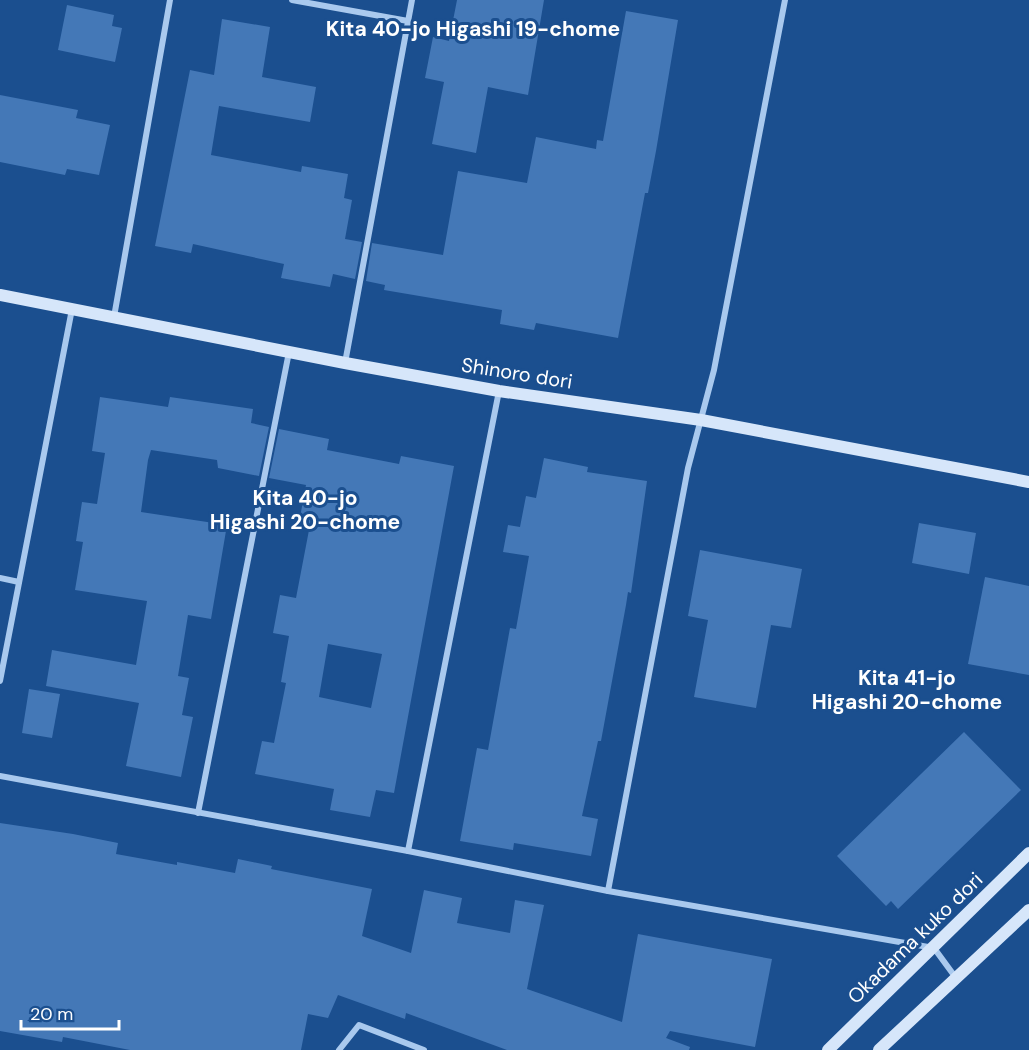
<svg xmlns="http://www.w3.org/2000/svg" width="1029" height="1050" viewBox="0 0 1029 1050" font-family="'DM Sans',sans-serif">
  <rect width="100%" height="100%" fill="#1b4f8f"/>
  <g fill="#4478b7" fill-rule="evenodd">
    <polygon points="457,0 544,0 528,95 488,87 476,153 432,144 444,82 425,78 433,37 449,41"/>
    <polygon points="67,5 114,15 112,26 122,28 115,62 58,50"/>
    <polygon points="626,11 678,20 656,151 648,193 645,193 618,338 536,323 534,330 500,324 502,310 384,290 385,285 366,281 372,243 443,255 458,171 527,183 536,137 596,149 597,140 603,141"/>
    <polygon points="222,19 270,27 262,77 316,87 310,122 219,106 211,155 301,172 302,166 348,174 344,198 352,200 345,239 362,242 355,279 333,274 330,287 281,278 284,264 193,244 191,253 155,246 190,70 214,75"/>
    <polygon points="0,95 78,110 76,118 110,125 99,175 67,169 65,175 0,162"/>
    <polygon points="100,397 168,407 170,397 253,409 251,423 269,427 259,476 218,468 217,460 151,450 148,460 141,512 227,525 211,619 188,615 178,676 189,678 182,715 193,717 181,777 126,766 139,703 46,686 52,650 136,665 147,601 75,590 83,542 76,541 82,502 97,504 105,453 92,451"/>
    <path d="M 279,429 L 329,439 L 327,450 L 399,464 L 401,456 L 454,466 L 394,793 L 376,790 L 370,817 L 330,810 L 334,789 L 255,774 L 262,741 L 274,743 L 286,683 L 281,682 L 289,636 L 273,633 L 280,595 L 296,598 L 309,530 L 298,528 L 306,485 L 269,478 ZM 328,644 L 382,654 L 371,708 L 319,697 Z"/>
    <polygon points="544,458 588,467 587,472 647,481 631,593 628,592 626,605 601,741 598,741 582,816 598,819 591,856 514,843 513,850 460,841 477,748 488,750 510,628 516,629 529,556 503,552 508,525 520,527 526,496 536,498"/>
    <polygon points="919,523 976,533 969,574 912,563"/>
    <polygon points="700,550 802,569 791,628 771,625 756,708 694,697 708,620 688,616"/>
    <polygon points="985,577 1029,586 1029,675 968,664"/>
    <polygon points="29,689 60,694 52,738 22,733"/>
    <polygon points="964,732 1021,790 898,909 891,901 886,906 837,856"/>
    <polygon points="0,823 73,834 118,843 116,854 177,865 177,862 235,873 238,859 272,866 271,869 372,889 362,936 411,953 424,890 462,898 457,923 510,933 515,900 544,905 527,989 622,1022 638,934 772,959 755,1047 670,1031 666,1038 690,1047 689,1050 507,1050 406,1013 405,1019 338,995 328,1018 308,1014 301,1050 130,1050 63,1037 62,1042 0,1031"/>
  </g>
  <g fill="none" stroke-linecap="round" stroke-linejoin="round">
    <g stroke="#a9c9ee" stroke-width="6">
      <polyline points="292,0 408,21"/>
      <polyline points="114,317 170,0"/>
      <polyline points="345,363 412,0"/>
      <polyline points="0,578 19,582"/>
      <polyline points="0,681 72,309"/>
      <polyline points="0,776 408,851 608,891 934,948 956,978"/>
      <polyline points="198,813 289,352"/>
      <polyline points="408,851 499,391"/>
      <polyline points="608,891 688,468 714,370 785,0"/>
      <polyline points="339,1050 359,1025 424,1050"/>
    </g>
    <g stroke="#d6e6fa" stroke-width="12">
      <polyline points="0,295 345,363 499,391 701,420 1029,482"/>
      <polyline points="828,1050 1029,853"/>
      <polyline points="879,1050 1029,910"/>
    </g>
  </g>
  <g text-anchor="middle" stroke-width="6" stroke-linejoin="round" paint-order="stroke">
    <g font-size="20" fill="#fff" stroke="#1b4f8f">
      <text transform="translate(517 373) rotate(9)" y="7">Shinoro dori</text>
      <text transform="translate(915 938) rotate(-44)" y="7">Okadama kuko dori</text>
    </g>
    <g font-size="21" font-weight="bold" fill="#fff" stroke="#1b4f8f">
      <text x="473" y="36">Kita 40-jo Higashi 19-chome</text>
      <text x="305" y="505">Kita 40-jo<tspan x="305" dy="24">Higashi 20-chome</tspan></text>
      <text x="907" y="685">Kita 41-jo<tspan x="907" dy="24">Higashi 20-chome</tspan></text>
    </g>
  </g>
  <path d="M21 1020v9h98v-9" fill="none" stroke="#ffffff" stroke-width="3"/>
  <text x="30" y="1020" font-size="18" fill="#ffffff" stroke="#1b4f8f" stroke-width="4.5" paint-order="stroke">20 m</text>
</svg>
